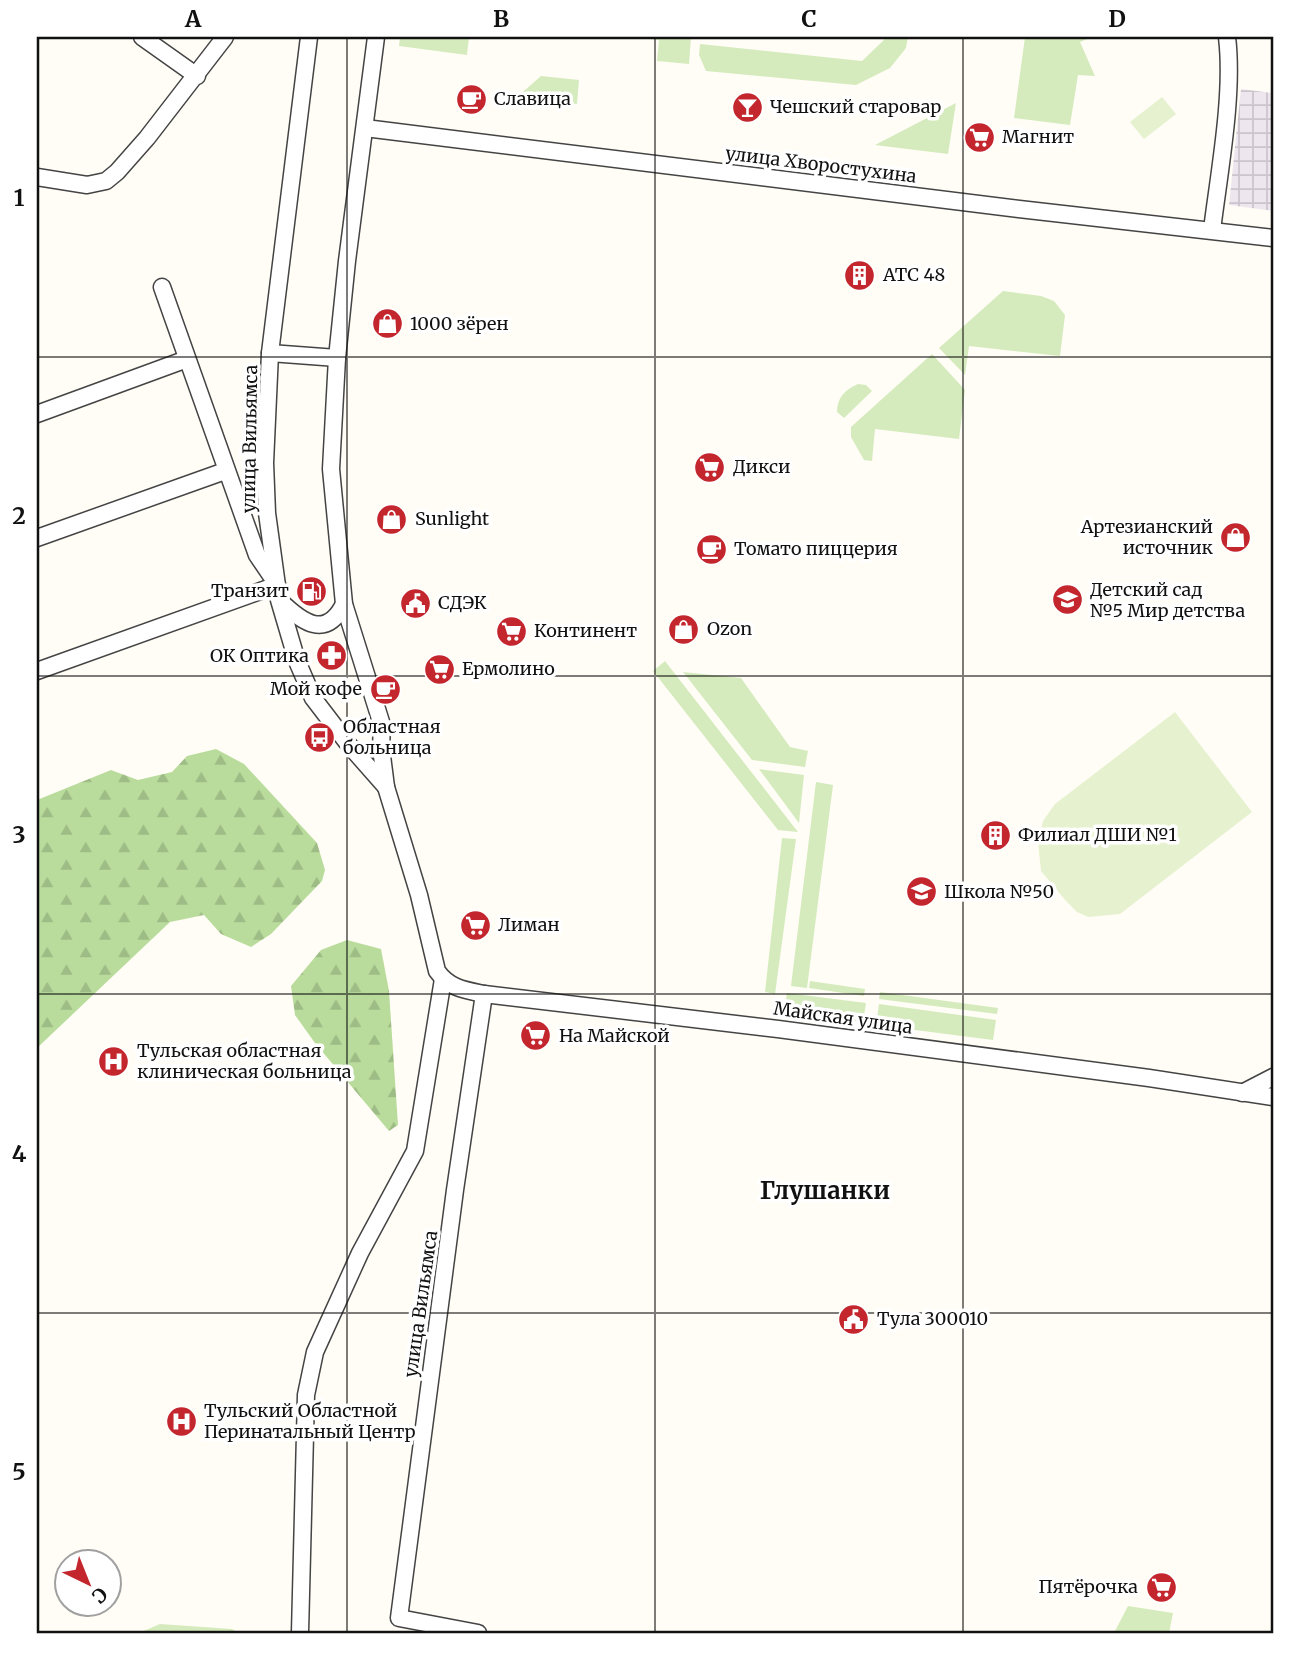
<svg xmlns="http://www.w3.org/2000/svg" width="1310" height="1670" viewBox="0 0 1310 1670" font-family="Merriweather,serif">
  <defs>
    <pattern id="industrial-grid" width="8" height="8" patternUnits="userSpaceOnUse" patternTransform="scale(1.75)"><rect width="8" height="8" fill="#eee6ef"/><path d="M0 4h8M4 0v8" fill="none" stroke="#cbc4cc"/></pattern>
    <pattern id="forest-firs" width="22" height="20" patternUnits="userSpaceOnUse" patternTransform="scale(1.75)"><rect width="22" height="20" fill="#b9dc9c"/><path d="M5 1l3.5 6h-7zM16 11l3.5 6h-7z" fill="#9ebc85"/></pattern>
  </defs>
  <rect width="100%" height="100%" fill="#fffdf5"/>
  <polygon fill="url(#industrial-grid)" points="1241,89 1273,93 1273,211 1229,205"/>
  <g fill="#d5ebbd">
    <polygon points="400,37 469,37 467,55 399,46"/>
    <polygon points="636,37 691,37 689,64 657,61 659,40"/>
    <polygon points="887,37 908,37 906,48 890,68 856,85 706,71 699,55 700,44 862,61"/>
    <polygon points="1025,37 1092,37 1080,42 1095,76 1078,75 1070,125 1014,118"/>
    <polygon points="541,76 579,80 577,104 516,98"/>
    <polygon points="956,103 948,154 875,145"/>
    <polygon points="1003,291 1041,296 1054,301 1065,315 1060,356 969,346 965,375 939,348"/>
    <polygon points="932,354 965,390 959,439 875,429 872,461 864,460 851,437 851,427"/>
    <path d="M 858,384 L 866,385 L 872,391 L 844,418 L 837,412 C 837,397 845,390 858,384 Z"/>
    <polygon points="665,661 798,832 778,830 653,671"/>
    <polygon points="683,672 741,678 790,747 808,751 805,767 752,760"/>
    <polygon points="759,769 804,775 799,823"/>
    <polygon points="816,782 833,785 807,988 791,986"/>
    <polygon points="782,838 796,839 775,994 765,992"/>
    <polygon points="810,981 865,989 864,996 809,988"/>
    <polygon points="880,992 998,1008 997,1014 879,999"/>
    <polygon points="787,993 866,1003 863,1022 784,1011"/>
    <polygon points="879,1004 996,1020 993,1040 876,1025"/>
    <polygon points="1128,1606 1173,1613 1169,1633 1114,1633"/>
    <polygon points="160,1624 232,1629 239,1633 139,1633"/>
  </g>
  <g fill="url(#forest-firs)">
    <polygon points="216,749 244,764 317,843 325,870 322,881 271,934 251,947 221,934 204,915 170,922 37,1048 37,800 111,770 138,780 172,772 187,756"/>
    <polygon points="347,940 381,949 389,991 398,1125 389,1131 315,1043 295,1015 291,986 321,950"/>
  </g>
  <g fill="#e6f2cf">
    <polygon points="1162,97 1176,114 1144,139 1130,122"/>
    <polygon points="1175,712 1252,812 1120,914 1088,917 1077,912 1066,901 1041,871 1038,842 1043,821 1055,804"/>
  </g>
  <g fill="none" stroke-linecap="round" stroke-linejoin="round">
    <defs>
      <g id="minor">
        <polyline points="142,37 197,76"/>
        <polyline points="309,37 270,353 265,463 267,513 279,600 297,661 313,698 349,745 386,787"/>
        <path d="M 376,37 L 347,261 L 337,358 L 331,469 L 344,604 L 382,725 L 381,748 L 386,787 L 419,895 L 437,971 C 449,988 464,990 484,994 L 778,1029 L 1149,1078 L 1273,1097"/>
        <polyline points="365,128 1019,209 1273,238"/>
        <polyline points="37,177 87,185 106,181 117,172 147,138 225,37"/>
        <path d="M 1212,230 C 1219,173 1234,94 1227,37"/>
        <polyline points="162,287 257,555 274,580"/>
        <polyline points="270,353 337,358"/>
        <polyline points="37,414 187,359"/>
        <polyline points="37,538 225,471"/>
        <path d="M 281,602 C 302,622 326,640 344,604"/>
        <polyline points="37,671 277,585"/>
        <polyline points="1242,1093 1273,1077"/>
        <polyline points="300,1633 306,1395 315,1352 360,1253 415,1151 443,979"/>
        <polyline points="478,1633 399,1618 455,1190 484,994"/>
      </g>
    </defs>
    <use href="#minor" stroke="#444" stroke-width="19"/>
    <use href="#minor" stroke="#fff" stroke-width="16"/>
  </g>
  <path fill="none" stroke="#111" stroke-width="2" stroke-opacity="0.55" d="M 347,37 L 347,1633M 655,37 L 655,1633M 963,37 L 963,1633M 37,357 L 1273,357M 37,676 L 1273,676M 37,994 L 1273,994M 37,1313 L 1273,1313"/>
  <defs>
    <symbol id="cafe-disc" viewBox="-11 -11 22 22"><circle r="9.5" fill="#c4262e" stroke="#fff"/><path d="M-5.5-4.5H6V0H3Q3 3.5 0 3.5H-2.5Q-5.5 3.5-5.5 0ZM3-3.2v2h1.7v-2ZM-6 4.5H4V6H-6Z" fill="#fff"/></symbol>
    <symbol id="bar-disc" viewBox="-11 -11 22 22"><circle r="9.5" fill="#c4262e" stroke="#fff"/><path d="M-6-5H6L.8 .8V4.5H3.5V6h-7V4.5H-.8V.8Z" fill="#fff"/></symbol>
    <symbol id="supermarket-disc" viewBox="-11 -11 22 22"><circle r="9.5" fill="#c4262e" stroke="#fff"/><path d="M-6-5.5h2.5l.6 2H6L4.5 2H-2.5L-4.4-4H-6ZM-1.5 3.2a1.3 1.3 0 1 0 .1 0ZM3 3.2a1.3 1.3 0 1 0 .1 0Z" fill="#fff"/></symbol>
    <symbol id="building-disc" viewBox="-11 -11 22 22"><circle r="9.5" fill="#c4262e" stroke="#fff"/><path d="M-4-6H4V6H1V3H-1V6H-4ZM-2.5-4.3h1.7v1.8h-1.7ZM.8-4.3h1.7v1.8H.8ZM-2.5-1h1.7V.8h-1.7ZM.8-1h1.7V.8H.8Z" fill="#fff"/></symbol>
    <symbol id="shop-disc" viewBox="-11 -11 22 22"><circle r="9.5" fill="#c4262e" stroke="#fff"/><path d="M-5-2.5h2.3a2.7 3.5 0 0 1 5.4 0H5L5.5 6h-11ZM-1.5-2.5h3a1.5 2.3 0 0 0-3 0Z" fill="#fff"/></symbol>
    <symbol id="fuel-disc" viewBox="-11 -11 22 22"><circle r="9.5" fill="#c4262e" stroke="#fff"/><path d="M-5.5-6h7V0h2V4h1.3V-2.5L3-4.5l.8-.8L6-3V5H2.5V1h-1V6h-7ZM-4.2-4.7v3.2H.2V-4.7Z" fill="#fff"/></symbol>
    <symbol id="school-disc" viewBox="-11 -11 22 22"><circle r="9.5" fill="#c4262e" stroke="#fff"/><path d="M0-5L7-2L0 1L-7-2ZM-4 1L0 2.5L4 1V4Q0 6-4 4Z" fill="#fff"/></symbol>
    <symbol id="civic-disc" viewBox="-11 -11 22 22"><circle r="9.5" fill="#c4262e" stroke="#fff"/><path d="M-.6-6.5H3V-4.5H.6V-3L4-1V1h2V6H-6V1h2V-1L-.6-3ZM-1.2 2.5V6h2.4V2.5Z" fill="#fff"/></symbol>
    <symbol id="pharmacy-disc" viewBox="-11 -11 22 22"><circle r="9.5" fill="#c4262e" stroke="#fff"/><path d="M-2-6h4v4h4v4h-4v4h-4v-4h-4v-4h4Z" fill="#fff"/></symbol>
    <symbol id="bus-disc" viewBox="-11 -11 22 22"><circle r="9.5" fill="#c4262e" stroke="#fff"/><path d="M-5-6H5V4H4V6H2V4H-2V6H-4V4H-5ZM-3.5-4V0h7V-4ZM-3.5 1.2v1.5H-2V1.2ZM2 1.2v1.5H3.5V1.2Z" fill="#fff"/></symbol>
    <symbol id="hospital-disc" viewBox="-11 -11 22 22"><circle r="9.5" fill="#c4262e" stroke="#fff"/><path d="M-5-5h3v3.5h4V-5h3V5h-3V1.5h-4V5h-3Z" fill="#fff"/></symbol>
  </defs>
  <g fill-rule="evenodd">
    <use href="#cafe-disc" x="454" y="82" width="35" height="35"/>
    <use href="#bar-disc" x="730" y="90" width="35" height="35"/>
    <use href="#supermarket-disc" x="962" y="120" width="35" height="35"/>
    <use href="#building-disc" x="842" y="258" width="35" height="35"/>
    <use href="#shop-disc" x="370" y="306" width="35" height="35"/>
    <use href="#supermarket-disc" x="692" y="450" width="35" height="35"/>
    <use href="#shop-disc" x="374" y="502" width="35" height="35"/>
    <use href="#shop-disc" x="1218" y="520" width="35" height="35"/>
    <use href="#cafe-disc" x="694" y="532" width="35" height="35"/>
    <use href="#fuel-disc" x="294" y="574" width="35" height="35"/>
    <use href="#school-disc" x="1050" y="582" width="35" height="35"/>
    <use href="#civic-disc" x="398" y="586" width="35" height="35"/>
    <use href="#shop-disc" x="666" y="612" width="35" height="35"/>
    <use href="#supermarket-disc" x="494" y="614" width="35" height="35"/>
    <use href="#pharmacy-disc" x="314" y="638" width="35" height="35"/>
    <use href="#supermarket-disc" x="422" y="652" width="35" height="35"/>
    <use href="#cafe-disc" x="368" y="672" width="35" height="35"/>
    <use href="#bus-disc" x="302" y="720" width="35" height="35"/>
    <use href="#building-disc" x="978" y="818" width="35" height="35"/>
    <use href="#school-disc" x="904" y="874" width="35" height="35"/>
    <use href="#supermarket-disc" x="458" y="908" width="35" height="35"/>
    <use href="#supermarket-disc" x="518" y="1018" width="35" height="35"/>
    <use href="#hospital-disc" x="96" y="1044" width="35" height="35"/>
    <use href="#civic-disc" x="836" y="1302" width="35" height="35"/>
    <use href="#hospital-disc" x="164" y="1404" width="35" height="35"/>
    <use href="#supermarket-disc" x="1144" y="1570" width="35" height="35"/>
  </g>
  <g text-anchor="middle" stroke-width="7" stroke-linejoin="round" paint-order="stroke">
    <g font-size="18" fill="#111" stroke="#fff" text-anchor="start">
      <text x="494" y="105">Славица</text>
      <text x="770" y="113">Чешский старовар</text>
      <text x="1002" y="143">Магнит</text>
      <text x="883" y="281">АТС 48</text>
      <text x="410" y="330">1000 зёрен</text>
      <text x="733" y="473">Дикси</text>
      <text x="415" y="525">Sunlight</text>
      <text x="1213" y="533" text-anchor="end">Артезианский<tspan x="1213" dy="21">источник</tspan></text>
      <text x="734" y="555">Томато пиццерия</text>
      <text x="1090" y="596">Детский сад<tspan x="1090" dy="21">№5 Мир детства</tspan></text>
      <text x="289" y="597" text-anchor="end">Транзит</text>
      <text x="438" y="609">СДЭК</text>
      <text x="707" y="635">Ozon</text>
      <text x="534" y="637">Континент</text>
      <text x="309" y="662" text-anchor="end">ОК Оптика</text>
      <text x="462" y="675">Ермолино</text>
      <text x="362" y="695" text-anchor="end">Мой кофе</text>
      <text x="343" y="733">Областная<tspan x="343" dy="21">больница</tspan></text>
      <text x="1018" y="841">Филиал ДШИ №1</text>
      <text x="944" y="898">Школа №50</text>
      <text x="498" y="931">Лиман</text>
      <text x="559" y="1042">На Майской</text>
      <text x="137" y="1057">Тульская областная<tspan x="137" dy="21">клиническая больница</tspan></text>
      <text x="877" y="1325">Тула 300010</text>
      <text x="204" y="1417">Тульский Областной<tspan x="204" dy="21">Перинатальный Центр</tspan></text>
      <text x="1138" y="1593" text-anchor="end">Пятёрочка</text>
    </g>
    <g font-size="18" fill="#111" stroke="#fff">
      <text transform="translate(821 165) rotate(7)" y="6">улица Хворостухина</text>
      <text transform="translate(250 439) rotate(-89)" y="6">улица Вильямса</text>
      <text transform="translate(843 1018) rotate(8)" y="6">Майская улица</text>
      <text transform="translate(421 1304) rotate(-82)" y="6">улица Вильямса</text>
    </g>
    <g font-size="24" font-weight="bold" fill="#111" stroke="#fff">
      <text x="825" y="1199">Глушанки</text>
    </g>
  </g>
  <rect width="1310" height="1670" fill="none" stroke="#ffffff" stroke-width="77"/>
  <g transform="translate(88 1583) rotate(137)"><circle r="33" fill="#ffffff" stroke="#a0a0a0" stroke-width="2"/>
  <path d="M0-5L12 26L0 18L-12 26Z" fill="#c4262e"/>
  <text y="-10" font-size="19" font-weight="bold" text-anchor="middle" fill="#111111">С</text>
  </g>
  <rect x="38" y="38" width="1234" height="1594" fill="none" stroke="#111" stroke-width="2.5"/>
  <g font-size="23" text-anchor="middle" font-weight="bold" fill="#111">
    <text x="193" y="27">A</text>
    <text x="501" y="27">B</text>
    <text x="809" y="27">C</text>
    <text x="1117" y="27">D</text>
    <text x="19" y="206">1</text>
    <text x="19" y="524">2</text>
    <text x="19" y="843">3</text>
    <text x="19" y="1162">4</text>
    <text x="19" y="1480">5</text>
  </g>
</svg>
